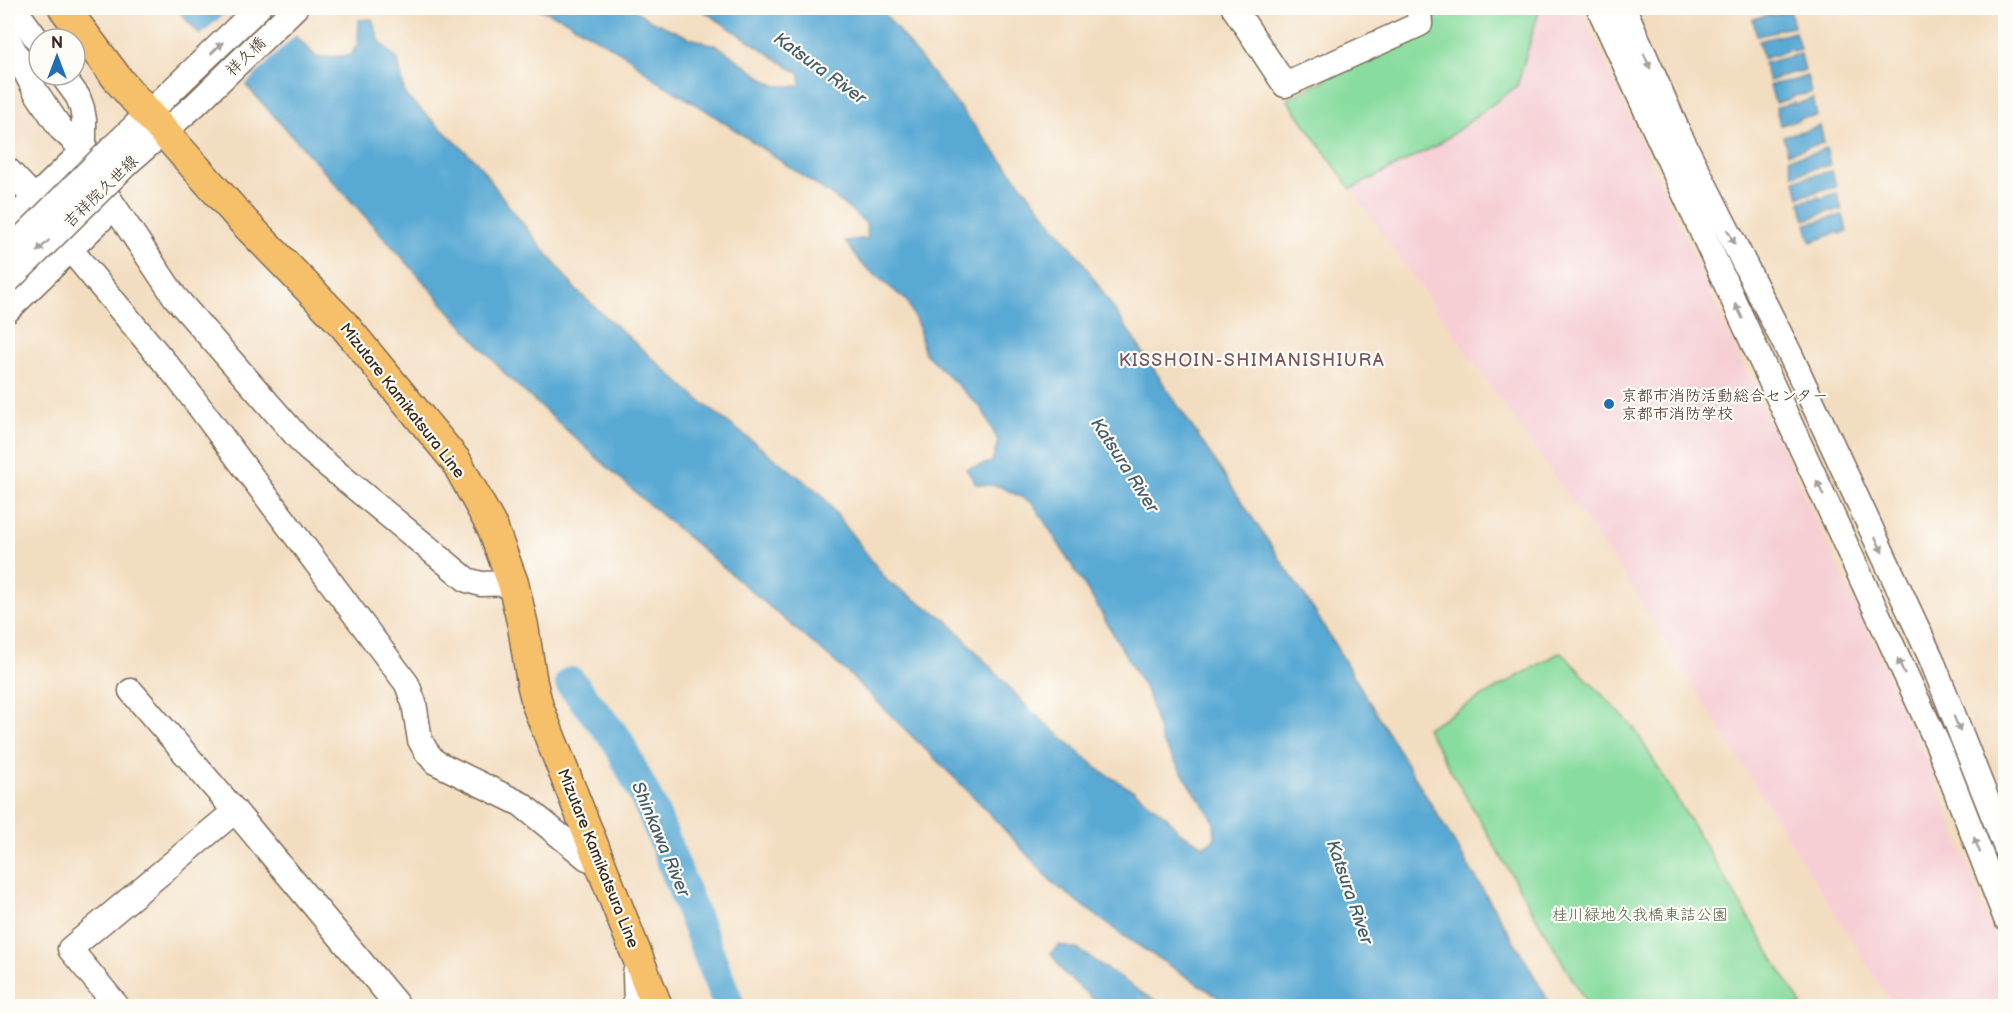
<svg xmlns="http://www.w3.org/2000/svg" width="2013" height="1014" viewBox="0 0 2013 1014" font-family="'Balsamiq Sans','Klee One',sans-serif">
  <rect width="100%" height="100%" fill="#fdfcf7"/>
  <filter id="ink" filterUnits="userSpaceOnUse"><feTurbulence type="fractalNoise" baseFrequency=".0167" numOctaves="2"/><feDisplacementMap in="SourceGraphic" scale="12" xChannelSelector="R" yChannelSelector="G"/><feConvolveMatrix kernelMatrix="1 2 1 2 8 2 1 2 1" color-interpolation-filters="sRGB"/></filter>
  <filter id="wash" filterUnits="userSpaceOnUse"><feTurbulence type="fractalNoise" baseFrequency=".008" numOctaves="4" result="noise"/><feDisplacementMap in="SourceGraphic" scale="24" xChannelSelector="R" yChannelSelector="G"/><feGaussianBlur stdDeviation="1.35" result="paint"/><feColorMatrix in="noise" values="0 0 0 0 0 0 0 0 0 0 0 0 0 0 0 0 0 1.4 0 .05"/><feComposite in="paint" operator="in"/></filter>
  <g filter="url(#wash)">
    <rect width="100%" height="100%" fill="#f3ddc0"/>
    <polygon fill="#f6cfd5" points="1540,8 1580,8 1745,369 1871,636 1940,790 2005,967 2005,1006 1893,1006 1622,572 1351,189 1439,144 1517,86"/>
    <g fill="#87dc9e" stroke="#61835e" stroke-width="1.5">
      <polygon points="1427,8 1540,8 1517,86 1439,144 1351,189 1287,99 1429,28"/>
      <polygon points="1561,652 1634,728 1802,1006 1588,1006 1426,728"/>
    </g>
    <g fill="#59a9d4" stroke="#4a6a79" stroke-width="1.5">
      <polygon points="176,8 320,8 293,33 317,58 351,55 358,43 359,20 372,19 380,42 398,60 405,95 477,162 508,205 576,290 700,401 821,494 888,582 947,620 1030,710 1102,772 1134,791 1167,817 1179,832 1204,846 1215,839 1214,821 1162,742 1147,692 1092,597 1033,503 999,486 976,484 966,469 992,462 998,441 982,409 924,352 919,328 907,301 863,265 845,241 868,238 866,223 834,197 704,109 657,81 627,56 562,18 536,8 632,8 648,19 690,38 718,46 768,82 777,86 801,86 800,74 699,8 880,8 1080,258 1315,612 1524,958 1551,1006 1232,1006 1125,937 1054,884 979,802 848,673 645,501 508,377 401,256"/>
      <polygon points="1790,10 1794,27 1776,30 1776,32 1757,36 1753,19 1771,14 1772,16"/>
      <polygon points="1795,32 1800,49 1792,51 1792,49 1763,59 1759,41"/>
      <polygon points="1801,54 1805,71 1798,73 1797,71 1769,81 1764,63"/>
      <polygon points="1807,76 1811,93 1793,96 1793,98 1775,103 1770,85 1788,81 1789,82"/>
      <polygon points="1813,98 1817,116 1799,118 1799,120 1780,125 1776,108 1794,103 1795,105"/>
      <polygon points="1820,126 1824,143 1806,147 1806,148 1788,153 1783,136 1802,131 1802,132"/>
      <polygon points="1826,148 1830,165 1823,167 1822,166 1793,175 1789,158 1818,152"/>
      <polygon points="1832,171 1836,187 1829,189 1828,188 1799,197 1795,180"/>
      <polygon points="1837,193 1842,210 1834,212 1833,210 1805,220 1800,202 1819,197 1819,199"/>
      <polygon points="1843,215 1847,232 1840,234 1839,232 1811,242 1806,224"/>
      <polygon points="1059,945 1079,950 1145,995 1168,1006 1101,1006 1064,973 1051,953"/>
    </g>
    <polygon fill="#f3ddc0" points="230,8 323,8 244,86 199,37"/>
    <g fill="none" stroke-linecap="round" stroke-linejoin="round">
      <polyline stroke="#59a9d4" stroke-width="32" points="571,683 617,740 654,814 729,1006"/>
    </g>
  </g>
  <g filter="url(#ink)">
    <g fill="none" stroke-linecap="round" stroke-linejoin="round">
      <defs>
        <g id="minor">
          <polyline points="14,8 39,42"/>
          <polyline points="1234,8 1285,85 1420,24 1419,8"/>
          <polyline points="1599,8 1938,745 2006,919"/>
          <polyline points="1624,8 1679,134 1790,354 1931,658 2006,848"/>
          <polyline points="8,39 36,92 61,129 84,150 8,224"/>
          <polyline points="62,75 78,97 82,108 84,120 84,150 110,200 175,297 308,449 467,580 481,584 513,583"/>
          <polyline points="115,145 258,8"/>
          <polyline points="130,161 195,105 295,8"/>
          <polyline points="8,170 44,208"/>
          <polyline points="70,249 177,377 407,684 414,703 420,740 426,751 435,762 521,804 587,858 601,863"/>
          <polyline points="8,310 114,207"/>
          <polyline points="131,691 235,811 398,1006"/>
          <polyline points="117,1006 70,949 235,811"/>
          <polyline points="636,1006 635,974 638,962"/>
        </g>
        <polyline id="major" points="64,8 120,82 148,114 244,222 343,324 456,461 493,529 513,583 523,626 532,683 538,707 657,1006"/>
      </defs>
      <use href="#minor" stroke="#7b6957" stroke-width="27"/>
      <use href="#major" stroke="#7b6957" stroke-width="33"/>
      <use href="#minor" stroke="#fff" stroke-width="24"/>
      <use href="#major" stroke="#f6c06b" stroke-width="30"/>
      <defs>
        <g id="minor-bridge">
          <polyline points="8,252 115,145"/>
          <polyline points="8,281 130,161"/>
        </g>
      </defs>
      <use href="#minor-bridge" stroke="#7b6957" stroke-width="27" stroke-linecap="butt"/>
      <use href="#minor-bridge" stroke="#fff" stroke-width="24"/>
    </g>
    <defs><path id="oneway-solid" d="M-6-.8H1V-3.2L6.5 0L1 3.2V.8H-6Z" transform="scale(1.5)"/></defs>
    <g fill="#a79f9a">
      <use href="#oneway-solid" transform="translate(217 48) rotate(-44)"/>
      <use href="#oneway-solid" transform="translate(1647 61) rotate(66)"/>
      <use href="#oneway-solid" transform="translate(1731 237) rotate(64)"/>
      <use href="#oneway-solid" transform="translate(43 246) rotate(136)"/>
      <use href="#oneway-solid" transform="translate(1739 311) rotate(-115)"/>
      <use href="#oneway-solid" transform="translate(1820 488) rotate(-115)"/>
      <use href="#oneway-solid" transform="translate(1879 545) rotate(65)"/>
      <use href="#oneway-solid" transform="translate(1901 666) rotate(-115)"/>
      <use href="#oneway-solid" transform="translate(1957 724) rotate(68)"/>
      <use href="#oneway-solid" transform="translate(1977 845) rotate(-111)"/>
    </g>
  </g>
  <circle fill="#1f6fb2" stroke="#fdfcf7" stroke-width="2" cx="1609" cy="404" r="6"/>
  <g text-anchor="middle" stroke-width="4.5" stroke-linejoin="round" paint-order="stroke">
    <g font-size="16" fill="#3b2a1e" stroke="#fdfcf7">
      <text transform="translate(245 56) rotate(-44)" y="6">祥久橋</text>
      <text transform="translate(100 191) rotate(-44)" y="6">吉祥院久世線</text>
      <text transform="translate(403 400) rotate(52)" y="6">Mizutare Kamikatsura Line</text>
      <text transform="translate(599 858) rotate(68)" y="6">Mizutare Kamikatsura Line</text>
    </g>
    <g font-size="16" fill="#3b2a1e" stroke="#fdfcf7" text-anchor="start">
      <text x="1621" y="401">京都市消防活動総合センター<tspan x="1621" dy="18">京都市消防学校</tspan></text>
    </g>
    <g font-size="16" fill="#525f44" stroke="#fdfcf7">
      <text x="1640" y="920">桂川緑地久我橋東詰公園</text>
    </g>
    <g font-size="18" font-style="italic" fill="#475d67" stroke="#fdfcf7">
      <text transform="translate(820 68) rotate(36)" y="6">Katsura River</text>
      <text transform="translate(1125 465) rotate(57)" y="6">Katsura River</text>
      <text transform="translate(661 839) rotate(67)" y="6">Shinkawa River</text>
      <text transform="translate(1350 892) rotate(71)" y="6">Katsura River</text>
    </g>
    <g font-size="18" letter-spacing="1.5" fill="#7a575e" stroke="#fdfcf7">
      <text x="1252" y="366">KISSHOIN-SHIMANISHIURA</text>
    </g>
  </g>
  <rect width="2013" height="1014" fill="none" stroke="#fdfcf7" stroke-width="30"/>
  <g transform="translate(57 57)"><circle r="28" fill="#fdfcf7" stroke="#afa8a0" stroke-width="1.5"/>
  <path d="M0-4.5L10 22L0 15L-10 22Z" fill="#1f6fb2"/>
  <text y="-9" font-size="16" font-weight="bold" text-anchor="middle" fill="#3b2a1e">N</text>
  </g>
</svg>
